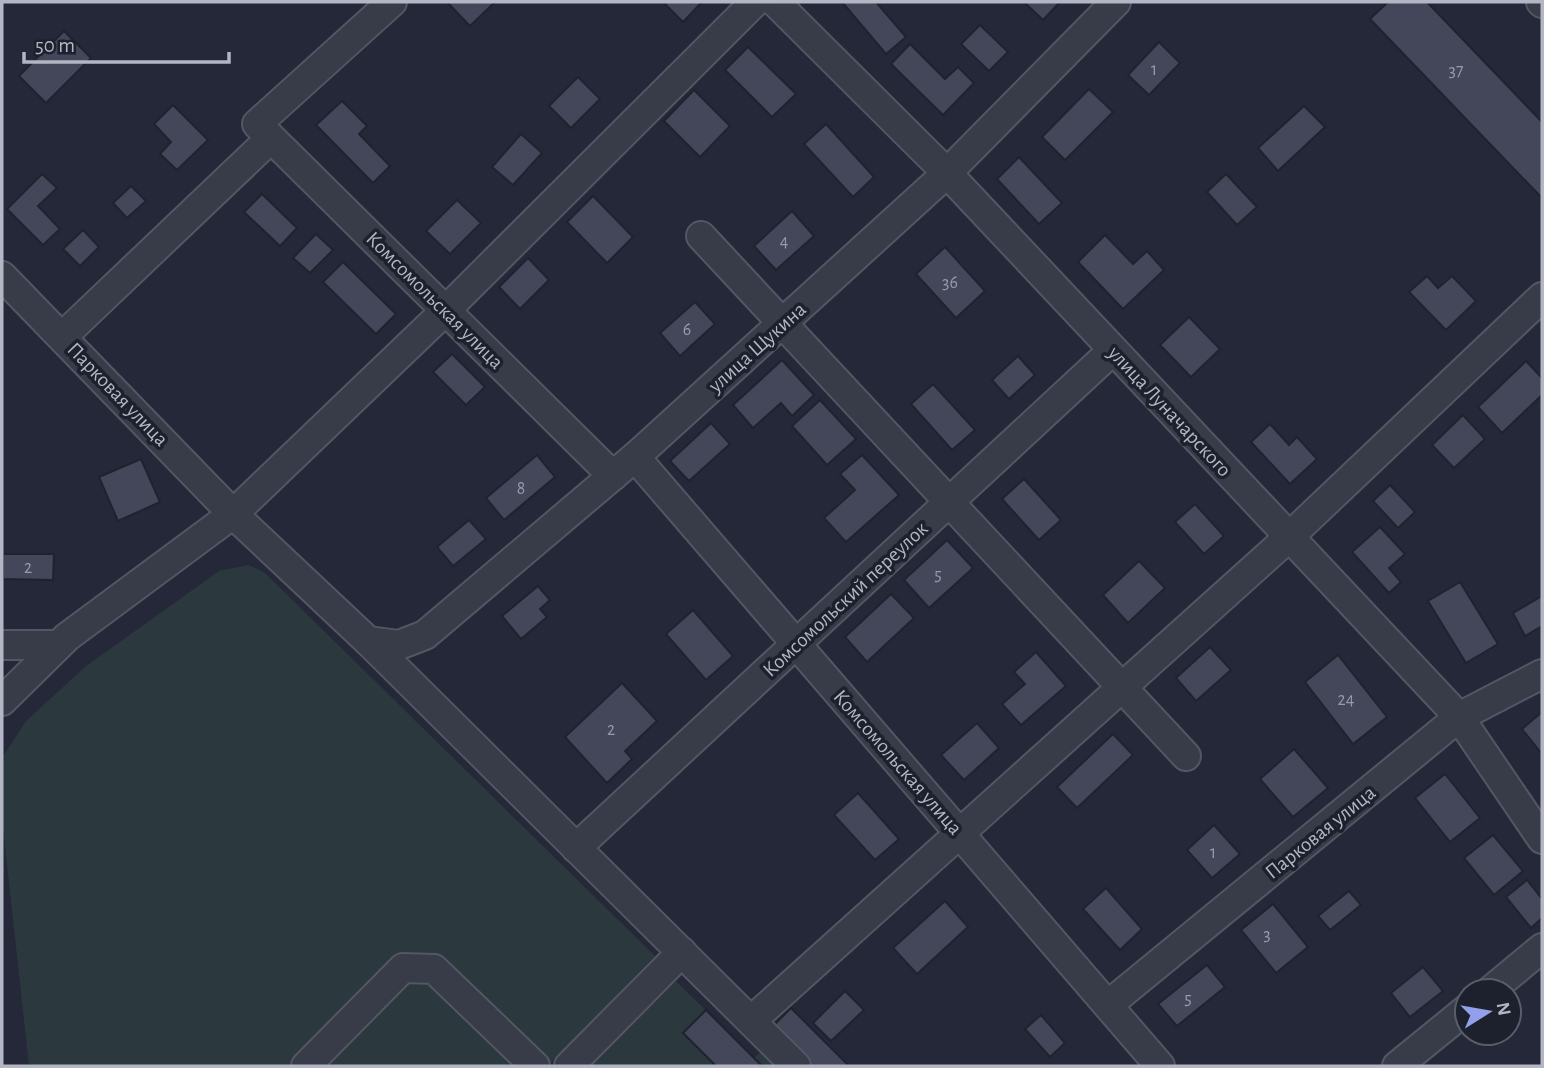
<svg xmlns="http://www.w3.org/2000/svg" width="1544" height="1068" viewBox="0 0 1544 1068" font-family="'Alegreya Sans',sans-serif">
  <rect width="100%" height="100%" fill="#252838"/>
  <g fill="#2b383d">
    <polygon points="249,565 265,573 655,956 548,1066 29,1066 2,819 2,758 26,721 86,666 219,571"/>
    <polygon points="676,981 754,1058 778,1036 771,1028 791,1008 849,1066 590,1066"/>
  </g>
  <g fill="#444759" stroke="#1f222f" stroke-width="2">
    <polygon points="447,2 495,2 470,26"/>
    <polygon points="663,2 702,2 683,22"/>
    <polygon points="842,2 876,2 906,37 886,54"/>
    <polygon points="1024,2 1060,2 1043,20"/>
    <polygon points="1388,2 1427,2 1542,122 1542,198 1370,19"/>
    <polygon points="980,25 1008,52 989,71 961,44"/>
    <polygon points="64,31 91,58 46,103 19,76"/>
    <polygon points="1159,42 1180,63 1149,95 1128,75"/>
    <polygon points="910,44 945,79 958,67 974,83 943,115 891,64"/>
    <polygon points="748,47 796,94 772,117 725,70"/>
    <polygon points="578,77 600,99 571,128 549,106"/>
    <polygon points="1089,89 1113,112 1065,160 1042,137"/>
    <polygon points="694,90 730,126 700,157 664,121"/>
    <polygon points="342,101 367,126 359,134 390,166 373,183 316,125"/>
    <polygon points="173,105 208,140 177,170 160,154 171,142 154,124"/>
    <polygon points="1304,106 1325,127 1278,171 1258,148"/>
    <polygon points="826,124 874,177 853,197 804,144"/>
    <polygon points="521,134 542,153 513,185 492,167"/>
    <polygon points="1019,157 1062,203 1039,224 997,179"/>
    <polygon points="42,174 57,188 38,206 60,229 43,245 7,209"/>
    <polygon points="1226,174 1257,207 1237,225 1207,192"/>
    <polygon points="131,186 146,201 127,218 113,203"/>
    <polygon points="262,194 297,228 280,246 244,212"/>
    <polygon points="593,196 633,237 607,263 567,222"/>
    <polygon points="457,200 481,223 450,254 426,231"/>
    <polygon points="792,211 814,236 776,270 754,246"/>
    <polygon points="83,230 99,247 80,266 63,249"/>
    <polygon points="316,234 333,250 310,273 293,258"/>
    <polygon points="1105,235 1133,264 1147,251 1164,270 1123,309 1078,262"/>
    <polygon points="945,247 985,291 956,318 916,274"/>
    <polygon points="528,258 549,280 520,309 499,287"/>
    <polygon points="343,262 396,314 376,334 323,282"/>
    <polygon points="1427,276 1438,288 1452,276 1476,301 1446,330 1409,292"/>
    <polygon points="695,302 715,324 680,356 660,333"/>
    <polygon points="1189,317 1220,349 1191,377 1160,345"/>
    <polygon points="452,354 485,387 466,405 433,372"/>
    <polygon points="1018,356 1035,375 1009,399 992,380"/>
    <polygon points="782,360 814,395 792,416 781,403 753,428 733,405"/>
    <polygon points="1526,361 1542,378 1542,395 1502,433 1478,407"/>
    <polygon points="933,384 975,430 952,450 911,404"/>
    <polygon points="820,400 856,439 827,465 792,426"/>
    <polygon points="1463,415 1485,439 1454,468 1432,445"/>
    <polygon points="711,423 730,444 689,481 670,461"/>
    <polygon points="1270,424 1289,445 1297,437 1317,459 1290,484 1251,442"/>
    <polygon points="537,455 555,477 504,520 486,498"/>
    <polygon points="862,455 899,495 846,542 824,518 855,490 840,474"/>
    <polygon points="141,459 160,502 118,521 99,477"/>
    <polygon points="1024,479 1061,520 1039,540 1002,499"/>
    <polygon points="1390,485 1415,512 1398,528 1373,501"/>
    <polygon points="1195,504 1224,536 1204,554 1175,522"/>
    <polygon points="469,520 486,539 453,566 437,547"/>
    <polygon points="1380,527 1405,554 1389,568 1401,582 1389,593 1352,552"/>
    <polygon points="947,540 973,568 929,608 904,580"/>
    <polygon points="3,554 54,554 53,580 3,579"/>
    <polygon points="1139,561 1165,588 1128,623 1103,595"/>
    <polygon points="1460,582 1498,644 1466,663 1428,601"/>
    <polygon points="538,586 550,600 540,609 547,617 521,639 502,616"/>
    <polygon points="891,594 914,618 867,662 845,637"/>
    <polygon points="1542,596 1542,626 1525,636 1513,613"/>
    <polygon points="693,610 733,656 706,680 666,634"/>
    <polygon points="1210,647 1231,670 1196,701 1176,678"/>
    <polygon points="1036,652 1066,686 1021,725 1002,704 1025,684 1014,672"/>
    <polygon points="1338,655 1387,717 1353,744 1305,682"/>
    <polygon points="622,683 657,721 625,751 632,759 607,783 565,737"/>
    <polygon points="1542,712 1542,754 1522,729"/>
    <polygon points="977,723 999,748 964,780 941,755"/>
    <polygon points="1113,734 1133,755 1077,808 1057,787"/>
    <polygon points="1294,749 1328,788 1293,817 1260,779"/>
    <polygon points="1445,774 1480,818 1450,842 1415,798"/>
    <polygon points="858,793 899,839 875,860 834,815"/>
    <polygon points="1214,825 1240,854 1212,878 1187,850"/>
    <polygon points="1493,835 1523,871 1494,895 1464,858"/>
    <polygon points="1527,880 1542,899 1542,918 1531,928 1506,897"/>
    <polygon points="1106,888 1142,929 1120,950 1083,909"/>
    <polygon points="1349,891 1361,905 1330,930 1318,916"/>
    <polygon points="945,901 968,927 917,974 893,948"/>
    <polygon points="1273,904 1308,947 1276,973 1241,930"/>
    <polygon points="1207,965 1225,987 1177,1026 1158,1004"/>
    <polygon points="1423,967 1443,991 1410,1017 1391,993"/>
    <polygon points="845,991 864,1010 831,1041 813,1023"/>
    <polygon points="791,1008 849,1066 809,1066 771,1028"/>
    <polygon points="706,1010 762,1066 716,1066 683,1033"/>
    <polygon points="1041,1015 1065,1043 1050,1057 1025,1029"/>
  </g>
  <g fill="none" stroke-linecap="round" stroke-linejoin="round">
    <defs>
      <g id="minor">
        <polyline points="392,2 257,124 613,476"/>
        <polyline points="775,2 947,173 1459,717 1542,839"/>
        <polyline points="1541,2 1542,3"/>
        <polyline points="701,236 1186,756"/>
        <polyline points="2,276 233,514 446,310 755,2"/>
        <polyline points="62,337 271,138"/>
        <polyline points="635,457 1160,1066"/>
        <polyline points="368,641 399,645 425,635 635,457 947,173 1116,2"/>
        <polyline points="2,645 58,645"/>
        <polyline points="2,701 67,637 233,514 368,641 796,1066"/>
        <polyline points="576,848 1113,350"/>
        <polyline points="1490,991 1542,948"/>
        <polyline points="1108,1005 1459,717 1542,674"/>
        <polyline points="751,1021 1289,537 1542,297"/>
        <polyline points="306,1066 403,968 434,969 535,1066"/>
        <polyline points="569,1066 682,952"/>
        <polyline points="1397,1066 1467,1009"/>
      </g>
    </defs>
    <use href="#minor" stroke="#535663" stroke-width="32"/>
    <use href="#minor" stroke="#383b48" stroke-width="28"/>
  </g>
  <g text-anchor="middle" stroke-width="7" stroke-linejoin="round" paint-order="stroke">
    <g font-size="18" fill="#979aa9">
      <text x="1154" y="75">1</text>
      <text x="1456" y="76">37</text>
      <text x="784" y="247">4</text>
      <text x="950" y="288">36</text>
      <text x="687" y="335">6</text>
      <text x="521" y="494">8</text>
      <text x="28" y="573">2</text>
      <text x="938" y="580">5</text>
      <text x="1346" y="705">24</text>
      <text x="611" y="735">2</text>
      <text x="1213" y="858">1</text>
      <text x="1267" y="940">3</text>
      <text x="1188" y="1004">5</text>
    </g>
    <g font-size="21" fill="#b3b6c4" stroke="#1d202d">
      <text transform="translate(435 300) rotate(45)" y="7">Комсомольская улица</text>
      <text transform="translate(757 347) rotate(-42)" y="7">улица Щукина</text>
      <text transform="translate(118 394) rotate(46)" y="7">Парковая улица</text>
      <text transform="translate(1170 411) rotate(47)" y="7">улица Луначарского</text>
      <text transform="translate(845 599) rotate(-43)" y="7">Комсомольский переулок</text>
      <text transform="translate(898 762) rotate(49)" y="7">Комсомольская улица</text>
      <text transform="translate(1320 832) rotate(-39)" y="7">Парковая улица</text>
    </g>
  </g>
  <rect width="1544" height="1068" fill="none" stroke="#b3b6c4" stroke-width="7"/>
  <g transform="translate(1488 1012) rotate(79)"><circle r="33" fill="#1d202d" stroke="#595c69" stroke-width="2"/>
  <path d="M0-5L12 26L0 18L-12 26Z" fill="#929feb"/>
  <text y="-10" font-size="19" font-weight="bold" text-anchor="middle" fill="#b3b6c4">N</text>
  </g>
  <path d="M24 52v10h205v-10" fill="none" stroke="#b3b6c4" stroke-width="3.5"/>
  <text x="35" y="52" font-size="21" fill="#b3b6c4" stroke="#1d202d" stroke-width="5" paint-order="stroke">50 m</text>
</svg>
